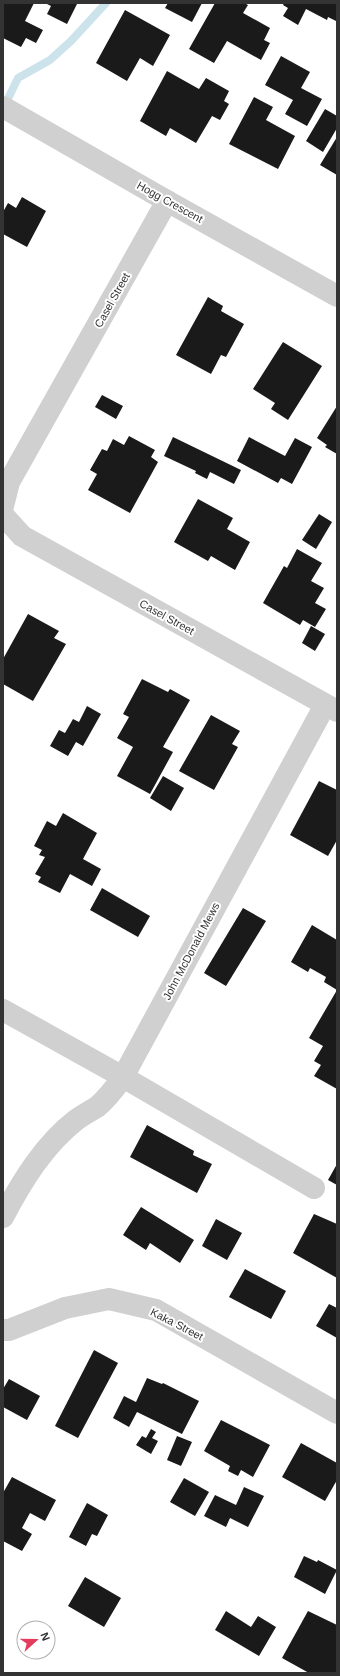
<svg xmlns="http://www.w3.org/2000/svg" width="340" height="1676" viewBox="0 0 340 1676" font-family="Arial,sans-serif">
  <rect width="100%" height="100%" fill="#fff"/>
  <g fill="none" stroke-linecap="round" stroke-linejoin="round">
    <polyline stroke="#cce3eb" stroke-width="8" points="4,107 18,78 50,60 71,41 106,3"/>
  </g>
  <g fill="#1a1a1a">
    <polygon points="3,3 34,3 25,21 43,30 36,43 26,38 21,47 3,38"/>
    <polygon points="45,3 75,3 77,4 67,24 47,14 51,6"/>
    <polygon points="168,3 202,3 192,22 165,8"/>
    <polygon points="215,3 244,3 248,5 243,13 270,28 264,40 270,43 261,60 227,41 214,63 189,49"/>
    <polygon points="284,3 337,3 337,19 336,21 328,17 327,20 306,9 298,25 283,16 288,8 283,5"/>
    <polygon points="125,10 170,35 153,66 140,58 127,81 96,63"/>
    <polygon points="281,56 310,72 301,88 322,99 307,126 285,114 293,100 265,85"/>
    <polygon points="167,71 199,89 206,78 229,91 224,101 229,104 220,120 212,116 196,143 170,128 166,136 140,121"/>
    <polygon points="254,97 273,107 266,120 295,136 278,169 229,144"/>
    <polygon points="325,109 337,116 337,128 323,152 306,141"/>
    <polygon points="337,137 337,175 320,165"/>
    <polygon points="22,197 46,211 27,247 3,234 3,212 8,203 16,208"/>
    <polygon points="208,297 223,306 221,311 244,324 226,357 221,355 211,374 176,355"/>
    <polygon points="283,342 322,366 288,420 271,409 275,403 253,389"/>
    <polygon points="102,395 123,406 116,419 95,407"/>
    <polygon points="337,406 337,454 325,447 327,445 317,438"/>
    <polygon points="129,436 155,450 151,457 158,462 130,513 88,490 97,474 90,470 102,449 107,451 113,439 124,445"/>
    <polygon points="173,437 241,470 234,484 210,472 207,479 195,473 196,471 164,456"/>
    <polygon points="249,437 285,456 295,438 312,447 292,484 281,478 278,483 237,461"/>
    <polygon points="198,499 233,518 227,529 250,542 235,570 211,556 208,561 174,542"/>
    <polygon points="319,514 332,522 316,549 302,540"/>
    <polygon points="297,549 322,563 311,581 324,588 315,603 326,609 315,627 303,620 300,625 263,603 284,566 287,568"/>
    <polygon points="28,614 59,631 54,638 66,644 33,701 3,684 3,659"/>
    <polygon points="311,626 325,634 315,651 302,643"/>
    <polygon points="142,679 168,692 170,689 190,700 163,747 173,752 150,794 117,776 133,747 117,738 129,717 123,714"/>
    <polygon points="87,706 101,714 83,746 76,742 68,756 50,746 59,730 65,733 73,719 79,722"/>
    <polygon points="211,715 240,731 232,744 238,747 214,790 179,771"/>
    <polygon points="163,776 184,788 171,811 150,798"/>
    <polygon points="319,781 337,790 337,840 328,856 290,835"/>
    <polygon points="63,813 97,833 83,859 101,869 92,886 70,874 60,893 38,882 41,877 35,874 45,857 39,855 42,850 34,846 47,821 56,826"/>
    <polygon points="102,888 150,916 138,937 90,910"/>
    <polygon points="243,908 266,921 226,986 204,973"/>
    <polygon points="312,925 337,940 337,990 324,982 326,977 310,968 308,972 291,962"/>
    <polygon points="337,990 337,1089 314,1076 321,1065 314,1061 323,1046 309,1038"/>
    <polygon points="147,1125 194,1151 193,1155 212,1164 197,1193 130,1157"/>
    <polygon points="337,1164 337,1185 328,1180"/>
    <polygon points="141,1207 194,1240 180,1263 150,1243 146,1250 123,1235"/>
    <polygon points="314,1214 337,1224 337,1278 293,1253"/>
    <polygon points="216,1219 242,1233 227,1260 202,1246"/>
    <polygon points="245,1269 286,1291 271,1319 229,1297"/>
    <polygon points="329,1304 337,1308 337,1338 316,1326"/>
    <polygon points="94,1350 118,1363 78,1438 55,1426"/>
    <polygon points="147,1378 162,1384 163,1383 199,1401 182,1434 137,1412 129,1427 113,1418 124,1396 136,1402"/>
    <polygon points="9,1379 40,1396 27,1420 3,1407 3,1389"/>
    <polygon points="221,1420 270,1445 253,1477 241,1470 238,1476 228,1471 230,1466 204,1451"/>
    <polygon points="151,1429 156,1432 152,1438 158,1441 151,1454 136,1445 142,1436 146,1438"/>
    <polygon points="177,1436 192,1442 181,1466 167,1460"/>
    <polygon points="301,1443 337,1463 337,1480 325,1501 282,1477"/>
    <polygon points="12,1477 56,1500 45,1521 30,1513 22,1528 32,1534 22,1551 3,1541 3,1493"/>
    <polygon points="184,1478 209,1492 195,1516 170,1502"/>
    <polygon points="244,1487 264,1496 248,1527 230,1518 226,1527 204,1516 215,1495 236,1505"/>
    <polygon points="87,1503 108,1515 97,1536 92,1534 86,1546 69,1537"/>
    <polygon points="304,1556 317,1562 318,1560 337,1570 325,1594 294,1577"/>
    <polygon points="85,1577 121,1598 104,1627 68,1606"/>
    <polygon points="226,1611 251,1627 258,1616 276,1627 259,1656 215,1630"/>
    <polygon points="308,1611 337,1625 337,1673 309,1673 282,1658"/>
  </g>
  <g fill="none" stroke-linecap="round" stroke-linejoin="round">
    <g stroke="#d0d0d0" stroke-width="22">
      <polyline points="3,107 167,201 337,296"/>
      <polyline points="3,506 9,482 167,201"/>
      <polyline points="3,515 22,536 337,711"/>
      <polyline points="3,1010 123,1077 325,705"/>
      <path d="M 3,1217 C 22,1181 44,1145 76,1120 C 83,1115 90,1111 97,1107 C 108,1098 115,1088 123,1077 L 314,1188"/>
      <polyline points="3,1330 9,1330 65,1308 109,1299 156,1310 337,1413"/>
    </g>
  </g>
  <g text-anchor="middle" stroke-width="4" stroke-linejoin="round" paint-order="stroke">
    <g font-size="11" fill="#333" stroke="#fff">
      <text transform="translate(170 202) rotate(29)" y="4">Hogg Crescent</text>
      <text transform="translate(112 300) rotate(-61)" y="4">Casel Street</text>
      <text transform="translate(167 617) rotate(29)" y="4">Casel Street</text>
      <text transform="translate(191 951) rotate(-62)" y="4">John McDonald Mews</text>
      <text transform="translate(177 1324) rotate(27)" y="4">Kaka Street</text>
    </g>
  </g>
  <rect width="340" height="1676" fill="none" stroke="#333333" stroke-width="8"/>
  <g transform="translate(36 1640) rotate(69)"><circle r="19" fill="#ffffff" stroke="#adadad"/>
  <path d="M0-3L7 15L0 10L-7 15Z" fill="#e33c5c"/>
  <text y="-6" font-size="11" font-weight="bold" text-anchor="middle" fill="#333333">N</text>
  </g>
</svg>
